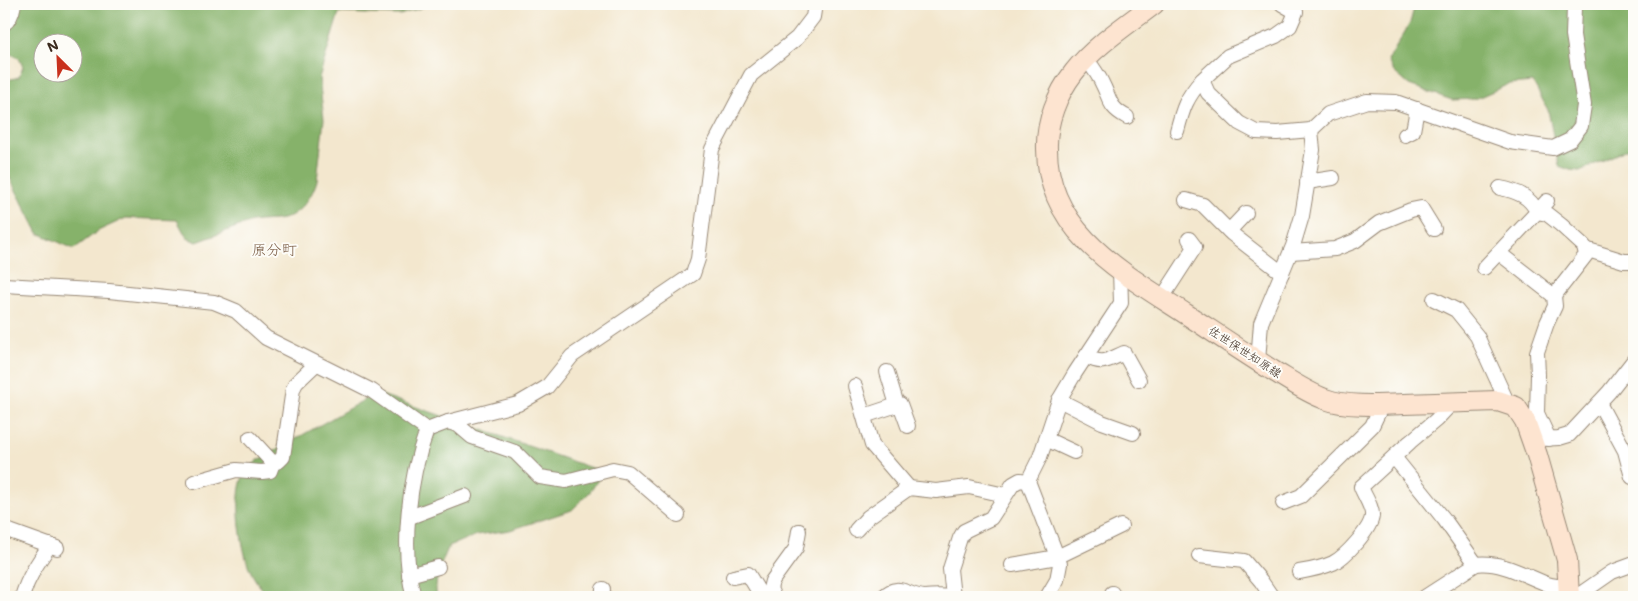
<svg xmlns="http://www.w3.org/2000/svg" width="1638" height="601" viewBox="0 0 1638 601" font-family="Mali,'Klee One',sans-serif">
  <rect width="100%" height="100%" fill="#fdfcf7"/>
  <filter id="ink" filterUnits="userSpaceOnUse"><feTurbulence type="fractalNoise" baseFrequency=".02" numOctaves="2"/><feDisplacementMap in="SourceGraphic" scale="10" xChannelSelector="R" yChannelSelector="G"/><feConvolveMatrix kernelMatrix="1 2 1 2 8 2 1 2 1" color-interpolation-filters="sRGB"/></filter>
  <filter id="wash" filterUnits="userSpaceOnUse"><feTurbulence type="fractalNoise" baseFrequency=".0096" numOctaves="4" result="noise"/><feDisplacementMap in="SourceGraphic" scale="20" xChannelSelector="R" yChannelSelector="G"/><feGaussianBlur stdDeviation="1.12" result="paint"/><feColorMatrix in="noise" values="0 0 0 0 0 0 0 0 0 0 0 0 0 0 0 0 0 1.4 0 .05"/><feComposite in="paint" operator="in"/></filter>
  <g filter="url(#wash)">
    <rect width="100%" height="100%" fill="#f3e7ce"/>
    <g fill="#86b26a" stroke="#606e44" fill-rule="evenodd">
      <path d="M 13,4 L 432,4 L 400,15 L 339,13 L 319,78 L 324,119 L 317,180 C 313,196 300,214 283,219 C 273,221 262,220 252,222 C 234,227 215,236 197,242 L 187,238 L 177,220 L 126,218 L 98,231 L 74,249 L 38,233 L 4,167 L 4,81 L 19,77 L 23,67 L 19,58 L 4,51 L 4,18 ZM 42,42 L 72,42 L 72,72 L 42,72 Z"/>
      <polygon points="1415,4 1634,4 1634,146 1580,171 1570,170 1559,166 1548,110 1533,82 1509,84 1475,99 1452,100 1409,85 1393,71 1388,61 1410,23"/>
      <path d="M 376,393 L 603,472 L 590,492 L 572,510 L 510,530 L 477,535 L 449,546 C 442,562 433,580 437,597 L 271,597 C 262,590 255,581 250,570 C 241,549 233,494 244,475 C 246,470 253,465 257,461 Z"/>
    </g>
  </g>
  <g filter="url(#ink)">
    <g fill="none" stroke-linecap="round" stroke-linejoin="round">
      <defs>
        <g id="street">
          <polyline points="1282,4 1296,12 1290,26 1276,36 1228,56 1202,80 1208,93 1239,123 1256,132 1277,133 1311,130 1328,114 1367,101 1396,102 1510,142 1553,148 1570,140 1581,126 1584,105 1573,35 1574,7 1576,4"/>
          <path d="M 4,24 C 10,20 13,10 14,4"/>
          <path d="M 1087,59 C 1092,67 1098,74 1102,83 C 1111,100 1108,107 1127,117"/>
          <path d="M 1177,131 C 1183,108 1186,98 1202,80"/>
          <polyline points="1405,135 1413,131 1417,109"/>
          <polyline points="1307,182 1333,178"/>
          <polyline points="1186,200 1203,205 1232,234 1282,273"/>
          <polyline points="1547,201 1537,212 1547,214 1561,225 1584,246 1586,255 1554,296 1555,306 1547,323 1537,352 1538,375 1537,413 1549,439"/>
          <polyline points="1229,231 1246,213"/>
          <polyline points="1585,249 1624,261 1634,261"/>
          <polyline points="1291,252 1335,249 1355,241 1379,223 1411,210 1421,208 1434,229"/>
          <polyline points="1499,253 1554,296"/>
          <path d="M 1484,268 L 1537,212 C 1530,196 1516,191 1500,188"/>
          <polyline points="4,285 109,291 214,302 236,311 266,338 372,391 427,430"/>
          <polyline points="1162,298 1195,247 1189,239"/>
          <polyline points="1434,299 1456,310 1477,336 1508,404"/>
          <path d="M 1086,356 C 1103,366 1108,360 1124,353 L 1139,380"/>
          <polyline points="1258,361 1261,323 1293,246 1302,216 1313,150 1311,130"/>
          <polyline points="887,372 897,405"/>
          <polyline points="855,386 872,445 909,488"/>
          <polyline points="1059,400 1102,422 1133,433"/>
          <polyline points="1599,403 1625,451 1632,477"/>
          <polyline points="864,416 900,404 908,426"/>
          <polyline points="448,422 518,404 547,387 572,356 693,274 698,259 712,149 751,75 797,38 813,17 815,4"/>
          <polyline points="250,438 273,463 279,461 283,457 293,389 296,383 316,364"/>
          <polyline points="1046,439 1074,452"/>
          <polyline points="1540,439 1559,438 1569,435 1609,392 1634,360"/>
          <polyline points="1394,457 1444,519 1476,564"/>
          <polyline points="194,482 236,470 262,472 270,471 273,463"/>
          <polyline points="1283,503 1301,496 1372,426 1382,405"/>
          <polyline points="410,517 465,496"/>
          <polyline points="4,529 57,548"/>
          <polyline points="856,530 868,517 909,488 936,491 969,487 1005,495"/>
          <polyline points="1199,556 1244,561 1261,581 1272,597"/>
          <polyline points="1012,565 1057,557 1121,526"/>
          <path d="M 1299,572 C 1311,570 1322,568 1333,563 C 1345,557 1371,529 1372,516 C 1373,508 1364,495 1361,487 L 1410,442 L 1436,420 L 1453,402"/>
          <polyline points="409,575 438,567"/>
          <polyline points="733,577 748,574 762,597"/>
          <polyline points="1112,593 1114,597"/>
          <path d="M 22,597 C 28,577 38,562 50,545"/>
          <path d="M 414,597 C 400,549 409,478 427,430 L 448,422 L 458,425 L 472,437 L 515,452 L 540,477 L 566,481 L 613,469 L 628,472 L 678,515"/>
          <polyline points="602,597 603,589"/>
          <polyline points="774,597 770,589 772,581 796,548 799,531"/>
          <path d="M 883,597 C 898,582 906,595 924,597 C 931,597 940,595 947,597"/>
          <polyline points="953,597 950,569 960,538 964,531 991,518 1013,484 1020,480 1028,481"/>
          <polyline points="1047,597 1057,580 1060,564 1028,481 1040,457 1059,400 1075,373 1121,303 1120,270"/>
          <path d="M 1425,597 L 1476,564 C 1501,561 1524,575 1547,584 C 1554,586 1562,587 1570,588"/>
          <polyline points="1576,597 1612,572 1634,564"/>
        </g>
        <path id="secondary" d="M 1154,4 C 1128,24 1094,46 1074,72 C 1057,94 1046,122 1047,149 C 1047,233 1125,274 1186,314 C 1215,333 1243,352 1272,370 C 1289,380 1306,392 1325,399 C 1346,407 1380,405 1404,404 C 1435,403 1467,402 1498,401 L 1516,407 L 1525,421 L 1537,455 L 1567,560 L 1569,597"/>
      </defs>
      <use href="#street" stroke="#978876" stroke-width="16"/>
      <use href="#secondary" stroke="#978876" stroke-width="22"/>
      <use href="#street" stroke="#fff" stroke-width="14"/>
      <use href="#secondary" stroke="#fde4d0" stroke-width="20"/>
    </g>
  </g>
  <g text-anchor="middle" stroke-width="4" stroke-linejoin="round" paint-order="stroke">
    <g font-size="12" fill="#3b2a1e" stroke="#fdfcf7">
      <text transform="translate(1245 352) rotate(33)" y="4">佐世保世知原線</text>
    </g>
    <g font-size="15" fill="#775840" stroke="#fdfcf7">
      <text x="274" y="255">原分町</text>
    </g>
  </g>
  <rect width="1638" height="601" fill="none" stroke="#fdfcf7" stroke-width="20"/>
  <g transform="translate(58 58) rotate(336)"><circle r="24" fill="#fdfcf7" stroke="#afa8a0"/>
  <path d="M0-4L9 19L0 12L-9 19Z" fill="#c8321e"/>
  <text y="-8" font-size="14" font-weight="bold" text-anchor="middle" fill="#3b2a1e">N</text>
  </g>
</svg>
